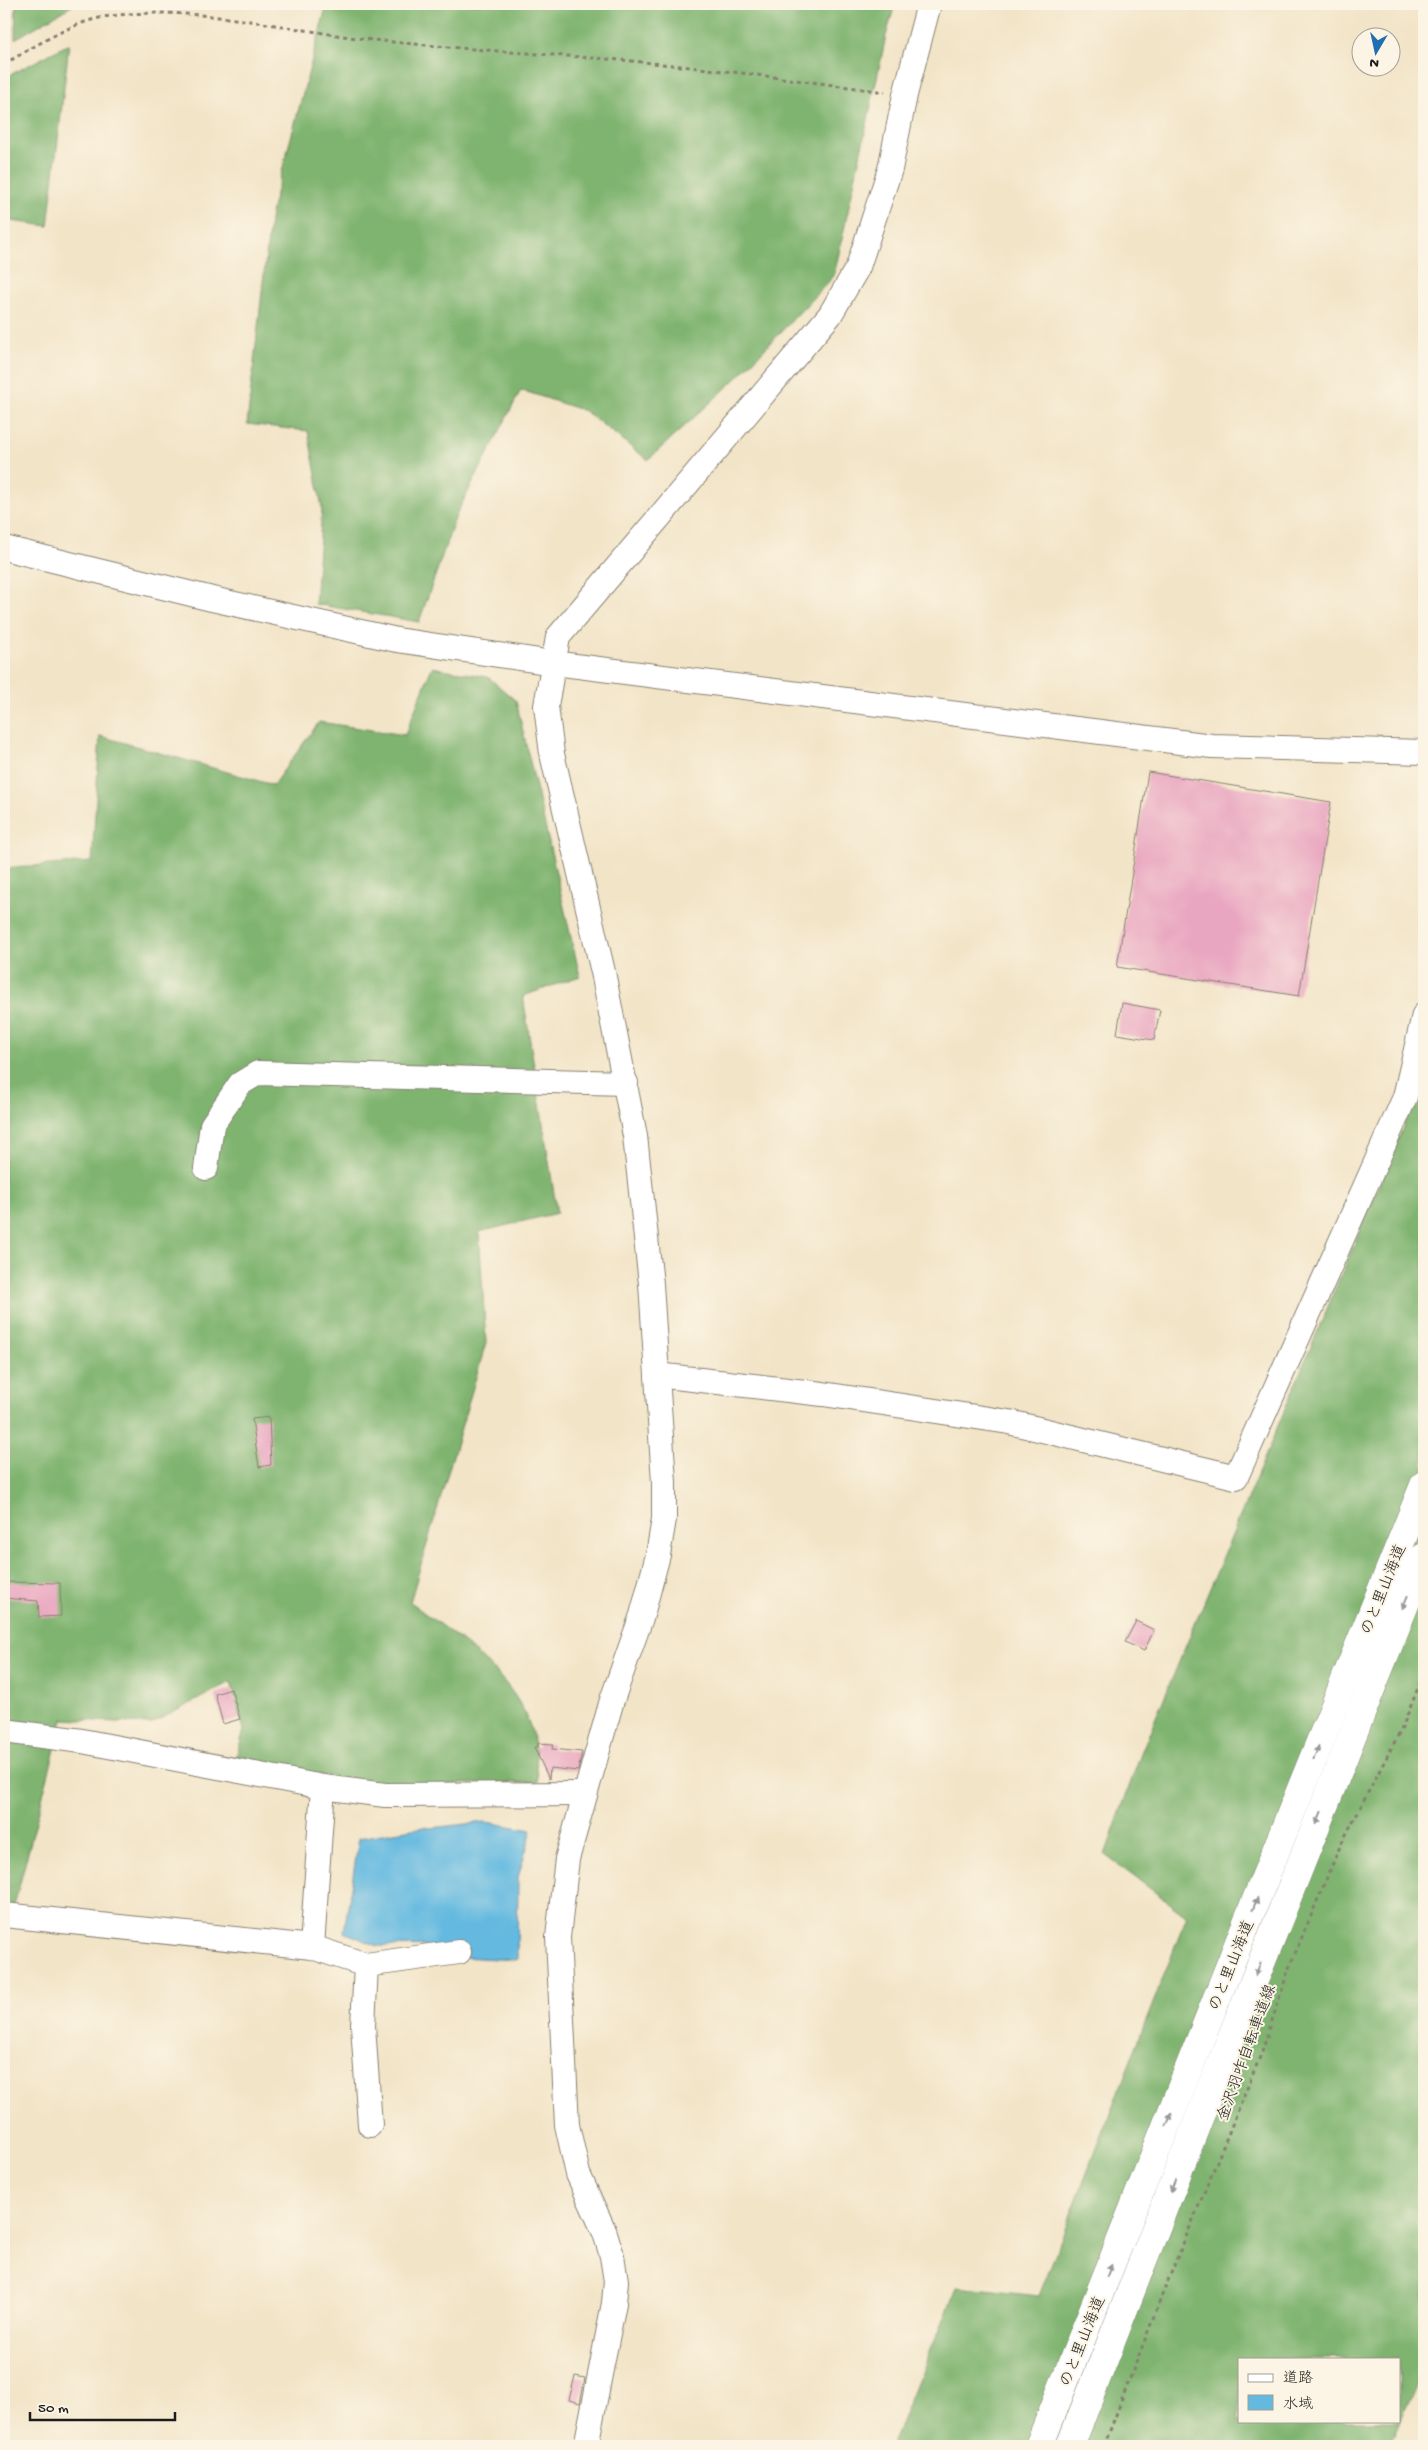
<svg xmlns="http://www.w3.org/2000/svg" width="1428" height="2450" viewBox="0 0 1428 2450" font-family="'Gochi Hand','Klee One',sans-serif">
  <rect width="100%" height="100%" fill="#fcf5e5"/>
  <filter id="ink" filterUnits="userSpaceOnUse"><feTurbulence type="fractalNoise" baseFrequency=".02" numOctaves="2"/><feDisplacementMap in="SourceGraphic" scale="10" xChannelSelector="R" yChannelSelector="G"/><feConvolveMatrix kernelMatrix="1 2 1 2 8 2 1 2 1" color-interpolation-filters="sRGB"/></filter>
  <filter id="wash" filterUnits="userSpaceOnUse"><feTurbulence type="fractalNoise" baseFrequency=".0096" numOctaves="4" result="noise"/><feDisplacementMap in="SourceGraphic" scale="20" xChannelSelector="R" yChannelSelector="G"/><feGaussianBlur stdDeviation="1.12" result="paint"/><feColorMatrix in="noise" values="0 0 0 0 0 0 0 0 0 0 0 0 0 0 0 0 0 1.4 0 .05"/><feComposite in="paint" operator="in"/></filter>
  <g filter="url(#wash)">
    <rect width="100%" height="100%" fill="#f2e4c7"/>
    <g fill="#7fb470" stroke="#4e6846" fill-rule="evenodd">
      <polygon points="16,4 75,4 15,39"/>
      <polygon points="327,4 895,4 886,36 834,276 739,376 648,460 585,411 521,390 457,513 419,622 315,604 322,508 308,431 247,424 271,212"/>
      <polygon points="69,44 48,226 4,220 4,78"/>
      <path d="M 432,667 L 488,677 L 516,701 L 580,976 L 523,996 L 557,1213 L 479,1232 L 486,1343 L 410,1602 C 456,1638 518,1675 533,1736 C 536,1751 537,1767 538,1782 L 385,1786 L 235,1760 L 244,1730 L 231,1682 L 151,1724 L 63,1719 L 4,1944 L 4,868 L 92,862 L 100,736 L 273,785 L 319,722 L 405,735 Z"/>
      <path d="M 1424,1077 L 1424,2365 L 1389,2446 L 891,2446 L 957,2287 L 1039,2296 L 1187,1916 L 1105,1855 L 1141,1753 ZM 1239,2359 L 1399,2359 L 1399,2421 L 1239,2421 Z"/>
    </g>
    <polygon fill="#64b9e0" stroke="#406a7e" points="486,1822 532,1830 518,1877 517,1960 460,1957 459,1947 378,1946 344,1932 359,1838 424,1827 430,1828"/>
    <g id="blocks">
      <g fill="#e9a6c0">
        <polygon points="1148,772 1331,802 1299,996 1117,967"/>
        <polygon points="1122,1003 1160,1010 1154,1040 1117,1034"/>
        <polygon points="269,1417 271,1465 259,1467 252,1419"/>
        <polygon points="4,1582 60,1583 61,1616 39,1617 38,1601 4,1598"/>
        <polygon points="1136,1621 1154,1630 1144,1651 1125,1642"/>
        <polygon points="231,1689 240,1719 223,1724 215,1694"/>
        <polygon points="538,1743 553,1744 552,1749 582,1752 578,1771 550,1768 549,1779 534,1747 538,1747"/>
        <polygon points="575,2376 585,2378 580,2403 569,2400"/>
      </g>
    </g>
  </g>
  <g filter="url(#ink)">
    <use href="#blocks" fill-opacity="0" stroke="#878072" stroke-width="1"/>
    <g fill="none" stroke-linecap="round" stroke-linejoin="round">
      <defs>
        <g id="minor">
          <polyline points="4,548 212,599 397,640 553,663 1212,746 1424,752"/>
          <polyline points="206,1168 212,1125 240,1084 258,1073 626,1083"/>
          <polyline points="657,1375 823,1394 1009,1422 1236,1477 1405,1097 1424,1015"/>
          <polyline points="4,1731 82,1741 323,1787 385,1795 584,1794"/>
          <polyline points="4,1915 312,1947 366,1965 363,2026 370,2125"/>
          <polyline points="312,1947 323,1787"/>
          <polyline points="366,1965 459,1952"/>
          <polyline points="586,2446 614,2303 616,2281 612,2256 605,2233 578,2174 567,2125 558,1937 567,1859 612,1700 642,1615 658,1555 664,1519 664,1482 651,1284 635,1136 603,972 552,754 546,706 558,637 830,315 858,267 890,169 905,95 929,4"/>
        </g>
        <g id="highway">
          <polyline points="1039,2446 1243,1932 1424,1485"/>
          <polyline points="1070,2446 1209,2093 1424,1557"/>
        </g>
      </defs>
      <use href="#minor" stroke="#878072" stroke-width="26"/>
      <use href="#highway" stroke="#878072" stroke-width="29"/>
      <g stroke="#878072" stroke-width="3" stroke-dasharray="4 4" stroke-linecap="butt">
        <path d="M 4,64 C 36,46 72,21 110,16 C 202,4 292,32 383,41 C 462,49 542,54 621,60 C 709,68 797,80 885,92"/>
        <polyline points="1104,2446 1164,2290 1262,2052 1289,1968 1341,1844 1402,1728 1424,1673"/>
      </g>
      <use href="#minor" stroke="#fff" stroke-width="24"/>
      <use href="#highway" stroke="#fff" stroke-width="28"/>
    </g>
    <defs><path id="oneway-solid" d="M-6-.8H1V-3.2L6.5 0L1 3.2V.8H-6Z" transform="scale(1.25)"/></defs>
    <g fill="#999">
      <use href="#oneway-solid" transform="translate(1405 1602) rotate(113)"/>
      <use href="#oneway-solid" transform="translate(1316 1753) rotate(-68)"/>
      <use href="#oneway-solid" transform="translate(1319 1818) rotate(112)"/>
      <use href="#oneway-solid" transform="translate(1255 1904) rotate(-68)"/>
      <use href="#oneway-solid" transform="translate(1258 1969) rotate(112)"/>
      <use href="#oneway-solid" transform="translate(1169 2120) rotate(-68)"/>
      <use href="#oneway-solid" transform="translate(1173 2185) rotate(111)"/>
      <use href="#oneway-solid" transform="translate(1109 2271) rotate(-68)"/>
    </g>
  </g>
  <g text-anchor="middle" stroke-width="4" stroke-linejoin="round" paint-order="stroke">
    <g font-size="16" fill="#1c1c1c" stroke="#fcf5e5">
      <text transform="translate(1382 1589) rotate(-68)" y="6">のと里山海道</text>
      <text transform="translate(1230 1965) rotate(-68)" y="6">のと里山海道</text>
      <text transform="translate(1245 2052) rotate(-70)" y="6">金沢羽咋自転車道線</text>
      <text transform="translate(1081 2341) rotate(-68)" y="6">のと里山海道</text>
    </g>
  </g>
  <rect width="1428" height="2450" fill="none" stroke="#fcf5e5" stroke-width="20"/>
  <rect x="1238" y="2358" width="162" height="65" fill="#fcf5e5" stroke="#a29e95"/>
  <rect x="1248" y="2374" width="25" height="8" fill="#ffffff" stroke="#a29e95"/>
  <text x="1283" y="2382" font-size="15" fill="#1c1c1c">道路</text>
  <rect x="1248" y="2395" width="25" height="15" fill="#64b9e0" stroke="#a29e95"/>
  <text x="1283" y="2408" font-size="15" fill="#1c1c1c">水域</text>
  <g transform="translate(1376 52) rotate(189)"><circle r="24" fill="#fcf5e5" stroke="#a29e95"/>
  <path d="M0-4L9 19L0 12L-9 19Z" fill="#1f6fb2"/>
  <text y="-8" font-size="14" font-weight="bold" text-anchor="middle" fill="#1c1c1c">N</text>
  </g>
  <path d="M30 2412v8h145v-8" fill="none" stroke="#1c1c1c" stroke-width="2.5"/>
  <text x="38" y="2412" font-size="15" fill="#1c1c1c" stroke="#fcf5e5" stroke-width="4" paint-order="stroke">50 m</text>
</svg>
